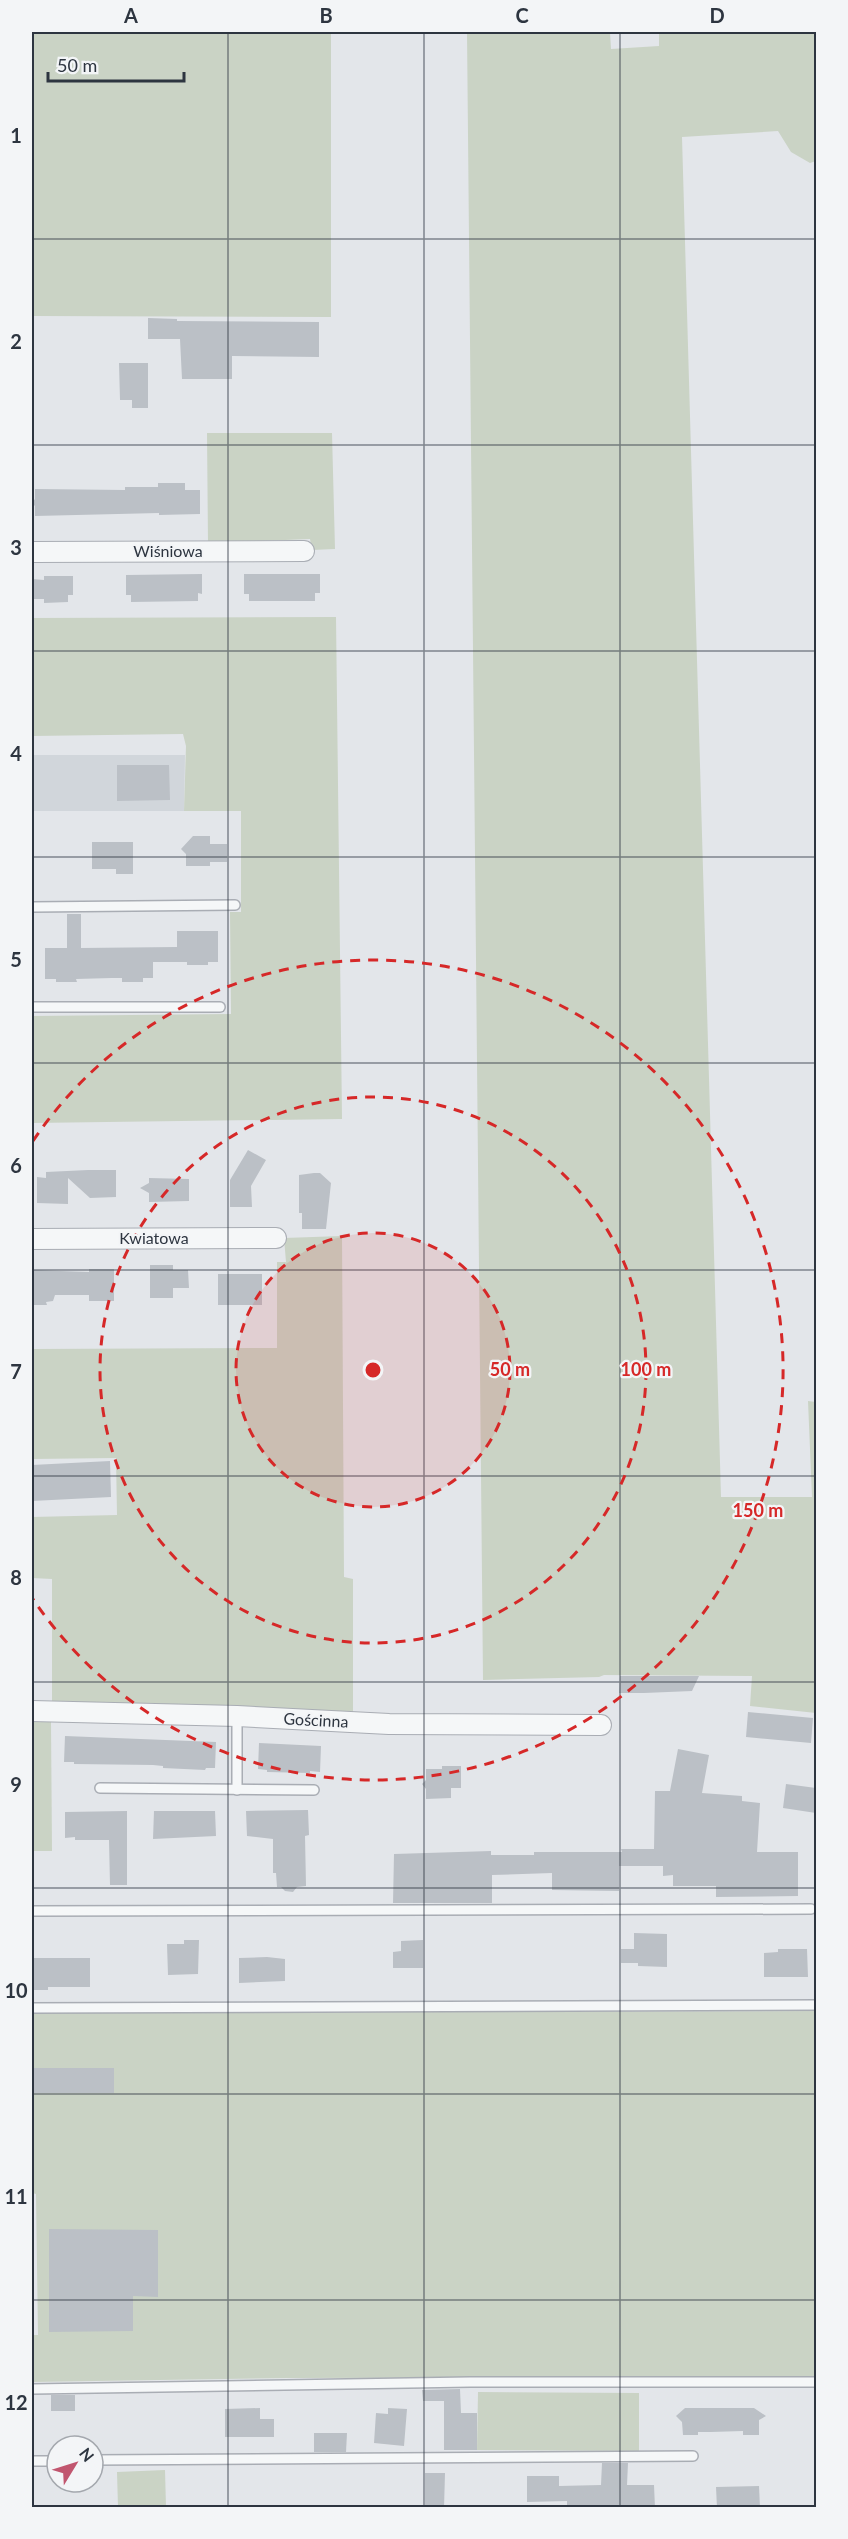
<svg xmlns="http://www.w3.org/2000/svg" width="848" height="2539" viewBox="0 0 848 2539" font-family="Lato,sans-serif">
  <rect width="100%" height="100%" fill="#e3e6ea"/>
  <polygon fill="#d1d6db" points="32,755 185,755 184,811 32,811"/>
  <g fill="#cad3c5">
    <polygon points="32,32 331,32 331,317 32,316"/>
    <polygon points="467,32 610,32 611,49 659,46 659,32 816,32 816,161 810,163 791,152 778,131 682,137 721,1497 812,1497 808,1401 816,1402 816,1713 750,1706 752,1676 604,1675 599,1677 483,1680"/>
    <polygon points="207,433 332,433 335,549 312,550 310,539 208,543"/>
    <polygon points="336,617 342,1119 32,1123 32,1016 231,1014 230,912 241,912 241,811 184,811 186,746 183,734 32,736 32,618"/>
    <polygon points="342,1236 344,1577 353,1579 353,1712 52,1701 52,1579 32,1578 32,1517 117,1515 116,1458 32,1459 32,1349 277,1348 277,1262 286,1262 284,1238"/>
    <polygon points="32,1722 51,1722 52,1851 32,1851"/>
    <polygon points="816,2011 816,2377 289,2378 32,2382 32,2335 38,2335 36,2194 32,2193 32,2013"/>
    <polygon points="478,2392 639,2393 639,2451 477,2450"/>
    <polygon points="165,2470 166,2507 118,2507 117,2472"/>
  </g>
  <g fill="#bbc0c6">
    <polygon points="148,318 177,319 177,321 319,322 319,357 232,356 232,379 182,379 180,339 148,339"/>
    <polygon points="119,363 148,363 148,408 132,408 132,400 120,400"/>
    <polygon points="158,483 185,483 185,490 200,490 200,514 159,515 159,513 35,516 35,506 32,503 35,499 35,489 125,490 125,487 158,487"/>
    <polygon points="202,574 202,594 198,593 198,601 131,602 131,595 126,595 126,575"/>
    <polygon points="244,574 320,574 320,593 315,593 315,601 249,601 249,594 244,594"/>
    <polygon points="44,576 73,576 73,595 68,595 68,602 44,603 44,599 32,599 32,579 44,580"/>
    <polygon points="117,765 169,765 170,800 117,801"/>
    <polygon points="193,836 210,836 210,844 227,844 227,862 210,862 210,866 186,866 186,854 181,849"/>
    <polygon points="92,842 133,842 133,874 116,874 116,869 92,869"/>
    <polygon points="67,914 81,914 81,948 177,947 177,931 218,931 218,962 208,962 208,965 187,965 187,962 153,962 153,978 143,978 143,982 122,982 122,978 112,978 76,979 77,982 56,982 56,979 45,979 45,948 67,948"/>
    <polygon points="248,1150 266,1160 251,1186 252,1207 230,1207 230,1180"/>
    <polygon points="88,1170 116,1170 116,1197 90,1198 68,1178 68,1204 37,1203 37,1177 46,1178 46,1172"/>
    <polygon points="314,1173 320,1173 331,1183 326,1229 302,1229 302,1213 299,1213 299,1175"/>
    <polygon points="149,1178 189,1179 189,1201 149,1202 149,1193 140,1188 149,1183"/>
    <polygon points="150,1265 173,1265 173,1270 188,1270 189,1288 173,1288 173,1298 150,1298"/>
    <polygon points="89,1269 114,1269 114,1301 89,1301 89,1295 55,1295 53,1301 46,1302 47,1305 32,1305 32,1270 89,1272"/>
    <rect x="218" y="1274" width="44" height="31"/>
    <polygon points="110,1461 111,1497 32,1501 32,1465"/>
    <polygon points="620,1676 699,1676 692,1691 644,1693 619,1693"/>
    <polygon points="748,1712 813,1718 811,1743 746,1737"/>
    <polygon points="65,1736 216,1742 215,1768 206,1768 205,1770 163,1768 163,1766 153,1765 74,1764 74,1762 64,1762"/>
    <polygon points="259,1743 321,1746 320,1772 310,1771 310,1773 267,1772 267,1770 258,1769"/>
    <polygon points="678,1749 709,1755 702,1793 742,1796 742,1801 760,1803 757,1852 798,1852 798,1896 716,1897 716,1886 673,1886 673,1875 663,1876 663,1866 619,1866 619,1891 552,1890 552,1873 492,1875 492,1903 393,1903 394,1854 491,1851 491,1855 534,1855 534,1852 622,1852 621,1849 654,1849 655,1791 670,1791"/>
    <polygon points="442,1766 461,1766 461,1788 451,1788 451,1798 426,1799 426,1789 422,1784 426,1780 426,1769 442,1769"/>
    <polygon points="786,1784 816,1788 816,1813 783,1808"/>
    <polygon points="308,1810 309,1835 305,1836 306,1886 297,1887 293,1892 285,1891 281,1887 277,1887 276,1873 273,1873 273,1839 247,1836 246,1811"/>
    <polygon points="127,1811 127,1885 110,1885 109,1840 75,1840 75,1837 65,1838 65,1812"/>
    <polygon points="154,1811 215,1811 216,1836 153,1839"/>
    <polygon points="634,1933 667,1934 667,1967 638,1966 638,1963 621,1963 621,1949 634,1949"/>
    <polygon points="184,1940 199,1940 198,1974 168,1975 167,1944 184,1944"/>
    <polygon points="423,1940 423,1968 393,1968 393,1952 401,1951 401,1941"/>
    <polygon points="778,1949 807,1949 808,1977 764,1977 764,1953 778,1952"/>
    <polygon points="267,1957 285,1959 285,1981 239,1983 239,1958"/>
    <polygon points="32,1958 90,1958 90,1987 48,1987 48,1990 32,1990"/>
    <rect x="32" y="2068" width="82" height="25"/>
    <polygon points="49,2229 158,2230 158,2297 133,2296 133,2331 49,2332"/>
    <polygon points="460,2389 461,2413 477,2413 477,2450 444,2450 444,2401 423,2401 422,2390"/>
    <rect x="51" y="2395" width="24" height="16"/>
    <polygon points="260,2408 260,2419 274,2419 274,2437 225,2437 225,2409"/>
    <polygon points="388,2408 407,2409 404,2446 374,2443 376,2413 388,2414"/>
    <polygon points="685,2408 754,2408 766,2416 759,2420 759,2435 743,2435 743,2431 711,2432 698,2432 698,2435 683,2435 682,2422 676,2416"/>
    <polygon points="314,2433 347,2433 346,2452 314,2452"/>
    <polygon points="602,2463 628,2463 627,2485 654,2485 655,2508 567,2508 567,2501 527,2502 527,2476 559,2476 559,2486 601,2485"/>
    <polygon points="425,2473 445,2473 444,2508 425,2508"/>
    <polygon points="759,2486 760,2508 717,2508 716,2487"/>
  </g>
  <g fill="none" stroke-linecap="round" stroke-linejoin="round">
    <defs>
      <g id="service">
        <polyline points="32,907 235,905"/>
        <polyline points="32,1007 220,1007"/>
        <polyline points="237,1716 237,1790"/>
        <polyline points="100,1788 314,1790"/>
        <polyline points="32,1911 811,1909"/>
        <polyline points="32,2008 816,2005"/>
        <polyline points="32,2389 470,2382 816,2382"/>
        <polyline points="93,2460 693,2456"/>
        <polyline points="32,2461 57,2461"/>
      </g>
      <g id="minor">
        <polyline points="32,552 304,551"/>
        <polyline points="32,1239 276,1238"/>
        <polyline points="32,1711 237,1716 389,1724 601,1725"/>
      </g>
    </defs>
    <use href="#service" stroke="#a9adb4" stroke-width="12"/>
    <use href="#minor" stroke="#a9adb4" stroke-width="22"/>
    <use href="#service" stroke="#f5f7f8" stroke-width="9"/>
    <use href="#minor" stroke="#f5f7f8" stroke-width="20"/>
  </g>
  <path fill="none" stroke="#2d3540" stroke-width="1.5" stroke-opacity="0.55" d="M 228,32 L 228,2508M 424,32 L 424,2508M 620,32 L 620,2508M 32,239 L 816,239M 32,445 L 816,445M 32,651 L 816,651M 32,857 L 816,857M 32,1063 L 816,1063M 32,1270 L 816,1270M 32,1476 L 816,1476M 32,1682 L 816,1682M 32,1888 L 816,1888M 32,2094 L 816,2094M 32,2300 L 816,2300"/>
  <circle cx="373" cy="1370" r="137" fill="#d62828" fill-opacity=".12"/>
  <g fill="none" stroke="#d62828" stroke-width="3" stroke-dasharray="10 8">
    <circle cx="373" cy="1370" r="137"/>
    <circle cx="373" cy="1370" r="273"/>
    <path d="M33 1141A410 410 0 1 1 33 1599"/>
  </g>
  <g text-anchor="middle" stroke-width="4.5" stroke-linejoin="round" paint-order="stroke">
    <g font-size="16" fill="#2d3540" stroke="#f3f5f7">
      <text x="168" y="557">Wiśniowa</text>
      <text x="154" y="1244">Kwiatowa</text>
      <text transform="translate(316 1720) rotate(3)" y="6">Gościnna</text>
    </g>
  </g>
  <circle cx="373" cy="1370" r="9" fill="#d62828" stroke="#f3f5f7" stroke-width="3"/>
  <g font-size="18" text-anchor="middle" font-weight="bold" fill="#d62828" stroke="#f3f5f7" stroke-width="4.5" stroke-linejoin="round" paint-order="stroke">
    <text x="510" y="1376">50 m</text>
    <text x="646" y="1376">100 m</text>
    <text x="758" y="1517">150 m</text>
  </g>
  <rect width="848" height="2539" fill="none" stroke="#f3f5f7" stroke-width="66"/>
  <g transform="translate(75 2464) rotate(52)"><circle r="28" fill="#f3f5f7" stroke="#a4a8ae" stroke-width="1.5"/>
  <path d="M0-4.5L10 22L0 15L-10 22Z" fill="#c1566f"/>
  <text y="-9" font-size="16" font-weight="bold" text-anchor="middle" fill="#2d3540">N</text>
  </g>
  <path d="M48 72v9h136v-9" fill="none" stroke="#2d3540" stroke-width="3"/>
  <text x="57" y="72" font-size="18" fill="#2d3540" stroke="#f3f5f7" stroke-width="4.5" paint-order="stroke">50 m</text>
  <rect x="33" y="33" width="782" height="2473" fill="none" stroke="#2d3540" stroke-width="2"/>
  <g font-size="20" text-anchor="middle" font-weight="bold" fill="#2d3540">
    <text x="131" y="23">A</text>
    <text x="326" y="23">B</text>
    <text x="522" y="23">C</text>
    <text x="717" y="23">D</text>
    <text x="16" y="143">1</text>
    <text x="16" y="349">2</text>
    <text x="16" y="555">3</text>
    <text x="16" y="761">4</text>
    <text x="16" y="967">5</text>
    <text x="16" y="1173">6</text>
    <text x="16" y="1379">7</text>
    <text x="16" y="1585">8</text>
    <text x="16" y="1792">9</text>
    <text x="16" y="1998">10</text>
    <text x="16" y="2204">11</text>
    <text x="16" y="2410">12</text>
  </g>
</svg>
